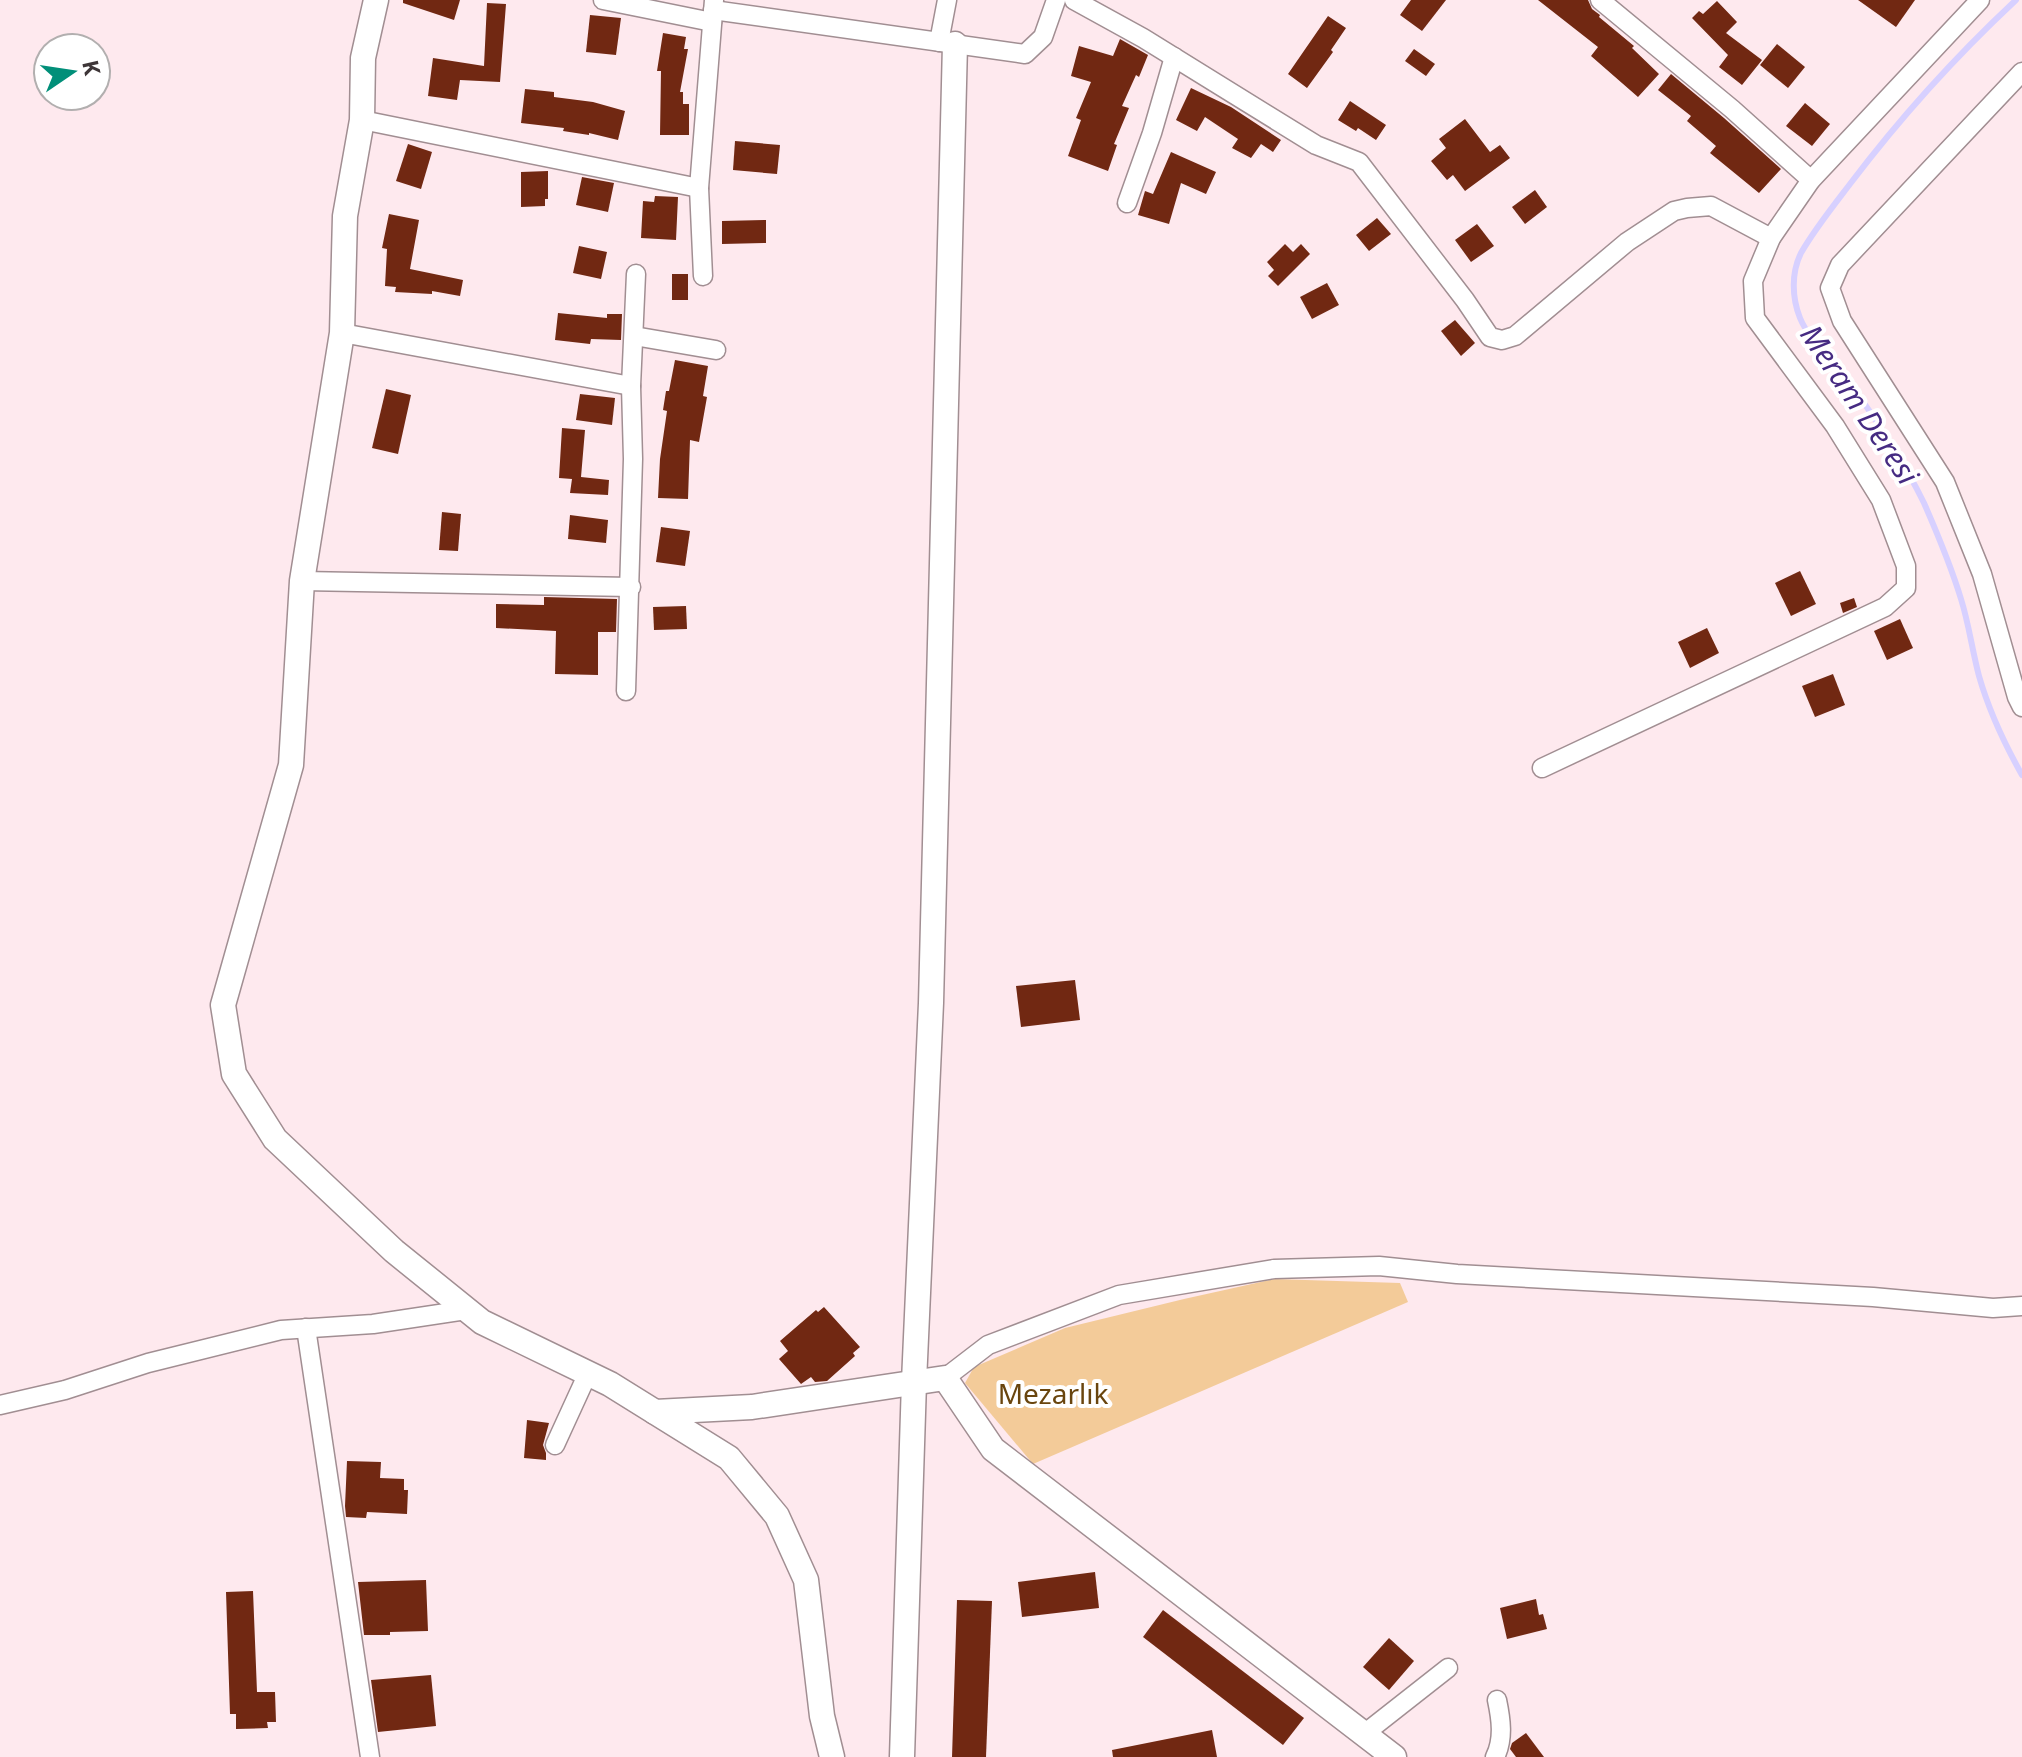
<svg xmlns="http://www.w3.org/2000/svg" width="2022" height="1757" viewBox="0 0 2022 1757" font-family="'Noto Sans',sans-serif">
  <rect width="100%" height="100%" fill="#fee9ee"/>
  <polygon fill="#f3cb99" points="1274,1279 1400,1283 1408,1302 1033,1464 965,1383 974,1367 1065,1328 1184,1299"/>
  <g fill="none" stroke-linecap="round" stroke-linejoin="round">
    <path stroke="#d7d0ff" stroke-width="6" d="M 2016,0 C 1955,57 1900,118 1850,184 C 1834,205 1814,230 1801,253 C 1791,273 1792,298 1800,318 C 1809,340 1830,356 1844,375 C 1874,416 1902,458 1924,503 C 1938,535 1951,566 1961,599 C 1969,624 1972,650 1979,676 C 1989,711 2004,743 2022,775"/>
  </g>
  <g fill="#712812">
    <polygon points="403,0 460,0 454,20 403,3"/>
    <polygon points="1411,0 1446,0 1422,31 1400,15"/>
    <polygon points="1538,0 1588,0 1592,9 1600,15 1599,17 1634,46 1632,48 1659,74 1638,97 1591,56 1598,47"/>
    <polygon points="1858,0 1915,0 1896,27"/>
    <polygon points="1717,1 1737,22 1726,33 1762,60 1742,85 1719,67 1728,55 1692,18 1699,11 1703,14"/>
    <polygon points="487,3 506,4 500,82 460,80 457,100 428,96 433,58 484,66"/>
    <polygon points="590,15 621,18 616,55 586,52"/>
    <polygon points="1328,16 1346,28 1331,50 1333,52 1307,88 1288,74"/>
    <polygon points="663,33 686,37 684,49 688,49 680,92 683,92 683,104 689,104 689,135 660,135 661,71 657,71"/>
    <polygon points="1120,39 1148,55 1139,77 1136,75 1122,106 1129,108 1114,144 1117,145 1108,171 1068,156 1081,120 1076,118 1091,82 1071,76 1079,46 1113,56"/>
    <polygon points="1777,44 1805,67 1788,88 1760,65"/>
    <polygon points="1414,49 1435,64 1426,76 1405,61"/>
    <polygon points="1671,74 1724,118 1781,169 1759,193 1710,153 1716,146 1687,121 1691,116 1658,90"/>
    <polygon points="1191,88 1231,107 1281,140 1273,152 1261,144 1251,158 1232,148 1238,139 1205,117 1197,131 1176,120"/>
    <polygon points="525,89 554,92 554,97 593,102 625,111 618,140 589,133 589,135 563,131 564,128 521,123"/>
    <polygon points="1350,101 1386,125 1376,140 1358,128 1356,131 1338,120"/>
    <polygon points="1805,103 1830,124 1812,146 1786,126"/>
    <polygon points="1465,119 1490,152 1500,145 1510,158 1465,191 1453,175 1447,180 1431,161 1446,148 1439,139"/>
    <polygon points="735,141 780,145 777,174 733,170"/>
    <polygon points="408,144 432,152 421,189 396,181"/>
    <polygon points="1171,152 1216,172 1206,194 1181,183 1169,224 1138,215 1145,191 1153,194"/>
    <polygon points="548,171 548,199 545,199 545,206 521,207 521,172"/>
    <polygon points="582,177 614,183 608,212 576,205"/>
    <polygon points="1535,190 1547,207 1525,224 1512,207"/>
    <polygon points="655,196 678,197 676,240 641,238 643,201 654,202"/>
    <polygon points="389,214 419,220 410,269 463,280 460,296 432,291 432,294 395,292 396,287 385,286 387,249 382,248"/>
    <polygon points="1377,218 1391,234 1369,251 1356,235"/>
    <polygon points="766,220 766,243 722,244 722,221"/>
    <polygon points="1477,224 1494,246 1471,262 1455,240"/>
    <polygon points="1285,244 1293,252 1301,244 1310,254 1278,286 1268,276 1274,270 1267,262"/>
    <polygon points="579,246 607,252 601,279 573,273"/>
    <rect x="672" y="274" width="16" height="26"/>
    <polygon points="1327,283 1339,305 1312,319 1300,297"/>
    <polygon points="558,313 607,318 607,314 622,314 621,340 591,339 590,344 555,340"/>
    <polygon points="1455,320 1475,343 1461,356 1441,331"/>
    <polygon points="675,360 708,366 703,396 707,397 699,442 690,440 688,499 658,498 660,459 667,411 663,410 666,391 669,391"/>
    <polygon points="386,389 411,395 398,454 372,448"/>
    <polygon points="580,394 615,398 612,425 576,420"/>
    <polygon points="562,428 585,430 581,477 609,480 608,495 570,493 572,479 559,478"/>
    <polygon points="442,512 461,514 458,551 439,550"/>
    <polygon points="570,515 608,520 606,543 568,539"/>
    <polygon points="661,527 690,531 685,566 656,562"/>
    <polygon points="1800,571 1816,604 1791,616 1775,583"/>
    <polygon points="544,597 617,599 616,632 598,632 598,675 555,674 556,631 496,628 496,604 544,605"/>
    <polygon points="1854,598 1857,607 1843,613 1840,603"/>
    <polygon points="686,606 687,629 654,630 653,607"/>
    <polygon points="1900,619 1913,648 1887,660 1874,631"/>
    <polygon points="1707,628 1719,653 1690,668 1678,642"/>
    <polygon points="1833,674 1845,705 1815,717 1802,686"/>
    <polygon points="1075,980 1080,1020 1021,1027 1016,986"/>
    <polygon points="824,1307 860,1347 853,1353 855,1356 827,1381 815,1382 811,1377 801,1384 779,1359 788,1351 780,1341 816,1310 818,1312"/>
    <polygon points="527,1420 549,1423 543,1445 546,1453 546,1460 524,1458"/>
    <polygon points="347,1461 381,1462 380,1478 404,1479 404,1490 408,1490 407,1514 367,1512 366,1518 346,1517 345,1506"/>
    <polygon points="1095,1572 1099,1608 1022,1617 1018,1582"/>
    <polygon points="426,1580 428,1631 390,1632 390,1635 364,1635 358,1582"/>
    <polygon points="253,1591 257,1692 275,1692 276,1722 267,1722 268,1728 236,1729 236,1714 230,1714 226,1592"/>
    <polygon points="1536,1599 1539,1615 1543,1614 1547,1629 1507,1639 1500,1608"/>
    <polygon points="957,1600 992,1601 986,1757 952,1757"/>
    <polygon points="1163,1610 1304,1718 1283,1745 1143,1637"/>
    <polygon points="1389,1638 1414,1661 1389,1690 1363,1667"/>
    <polygon points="431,1675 436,1726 378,1732 371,1680"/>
    <polygon points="1212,1730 1217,1757 1113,1757 1112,1750"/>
    <polygon points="1526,1733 1544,1757 1516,1757 1510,1749 1512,1743"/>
  </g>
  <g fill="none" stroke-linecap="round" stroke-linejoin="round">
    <defs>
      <g id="street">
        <polyline points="603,0 712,22"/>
        <polyline points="1074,0 1143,38 1316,145 1359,162 1465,300 1490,337 1502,340 1515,336 1627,242 1674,211 1687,208 1711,206 1771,238"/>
        <polyline points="1600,0 1732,109 1811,180"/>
        <polyline points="713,10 1025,54 1043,37 1056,0"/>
        <polyline points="939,42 947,0"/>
        <polyline points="2022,72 1840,265 1830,288 1842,321 1945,482 1982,574 2017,697 2022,707"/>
        <polyline points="362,120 699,188"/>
        <polyline points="1127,203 1152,133 1174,57"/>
        <polyline points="703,276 699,188 714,0"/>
        <polyline points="342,333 631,386"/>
        <polyline points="634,336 716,350"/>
        <polyline points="302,581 631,587"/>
        <polyline points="626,691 633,459 631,386 636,274"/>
        <polyline points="1542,768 1885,607 1906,588 1906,566 1881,500 1835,426 1755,318 1753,281 1771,238 1811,180 1980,0"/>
        <polyline points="306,1328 370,1757"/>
        <polyline points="945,1378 988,1345 1119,1295 1274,1269 1379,1266 1457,1274 1873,1297 1993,1308 2022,1306"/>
        <polyline points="0,1405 65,1390 148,1363 281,1330 373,1324 466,1310"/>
        <polyline points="555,1445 588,1373"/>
        <polyline points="1364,1734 1448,1668"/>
        <path d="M 1495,1757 C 1504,1739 1501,1719 1497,1700"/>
      </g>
      <g id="secondary">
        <polyline points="376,0 363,58 362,120 345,216 342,333 302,581 291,765 223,1005 234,1074 275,1139 394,1251 482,1322 610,1384 729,1458 777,1516 806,1580 822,1716 832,1757"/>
        <polyline points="655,1412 752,1407 945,1378 993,1449 1394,1757"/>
        <polyline points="902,1757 914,1382 931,1003 955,44"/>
      </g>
    </defs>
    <use href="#street" stroke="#a18e92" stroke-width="21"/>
    <use href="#secondary" stroke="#a18e92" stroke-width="27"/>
    <use href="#street" stroke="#fff" stroke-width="18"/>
    <use href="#secondary" stroke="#fff" stroke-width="24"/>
  </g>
  <g text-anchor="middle" stroke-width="8" stroke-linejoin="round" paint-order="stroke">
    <g font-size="28" fill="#69450e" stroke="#fff">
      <text x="1053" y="1404">Mezarlık</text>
    </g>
    <g font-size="30" font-style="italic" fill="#462b82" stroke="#fff">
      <text transform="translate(1859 405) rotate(56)" y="10">Meram Deresi</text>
    </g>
  </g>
  <g transform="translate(72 72) rotate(77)"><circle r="38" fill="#ffffff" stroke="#b2afaf" stroke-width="2"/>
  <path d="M0-6L14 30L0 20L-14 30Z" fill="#018f79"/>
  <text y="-12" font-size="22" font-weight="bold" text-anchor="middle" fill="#3e3638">K</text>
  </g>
</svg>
